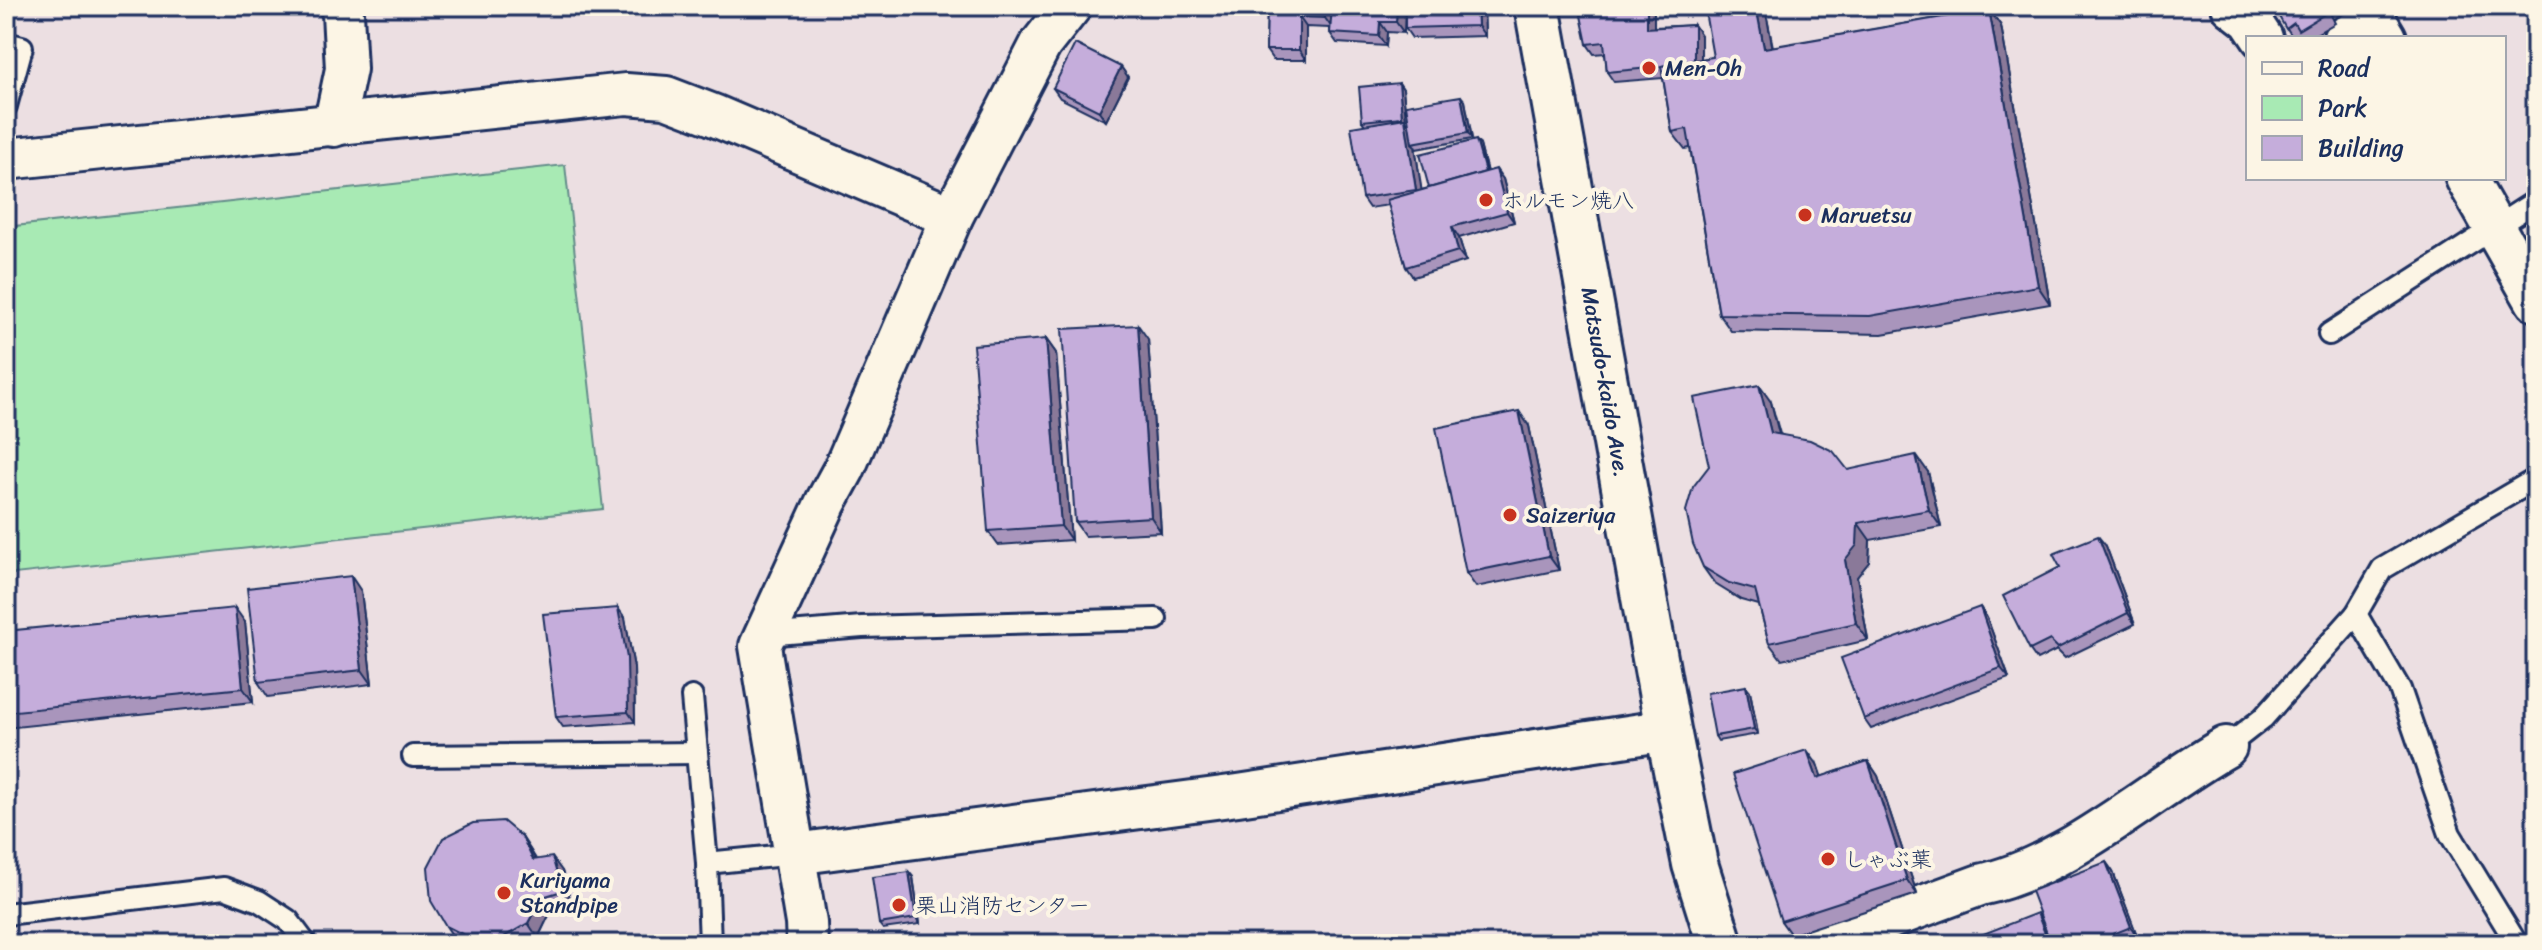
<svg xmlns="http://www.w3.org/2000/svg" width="2542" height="950" viewBox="0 0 2542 950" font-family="Sriracha,'Klee One',sans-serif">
  <rect width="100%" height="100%" fill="#ecdfe2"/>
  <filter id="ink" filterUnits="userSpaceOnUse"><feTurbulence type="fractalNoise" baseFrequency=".0125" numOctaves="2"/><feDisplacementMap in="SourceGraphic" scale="16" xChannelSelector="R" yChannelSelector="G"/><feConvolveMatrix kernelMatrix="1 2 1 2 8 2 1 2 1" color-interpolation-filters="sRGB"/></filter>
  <g filter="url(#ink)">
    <polygon fill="#a8eab4" stroke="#628c89" stroke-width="2" points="565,165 603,509 6,575 6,227"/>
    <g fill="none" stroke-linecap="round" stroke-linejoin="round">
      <defs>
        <g id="service">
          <polyline points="6,43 22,47 6,106"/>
          <polyline points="2329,334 2536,201"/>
          <polyline points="2356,614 2400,689 2450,834 2517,944"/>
          <polyline points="765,635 862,627 1156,619"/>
          <polyline points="692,697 707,863 795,854"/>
          <polyline points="2226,747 2263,718 2356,614 2382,569 2536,479"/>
          <polyline points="413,756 697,753"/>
          <polyline points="707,863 710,944"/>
          <polyline points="6,914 224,888 259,901 288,920 306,944"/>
        </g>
        <g id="minor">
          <polyline points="2232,6 2250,20 2262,38"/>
          <polyline points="2367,6 2386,38"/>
          <polyline points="2344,38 2376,20"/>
          <polyline points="334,126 346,69 343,13 340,6"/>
          <polyline points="6,159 626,94 666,97 713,115 952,217"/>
          <polyline points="2466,178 2536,301"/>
          <polyline points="795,854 1238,795 1668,730"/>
          <polyline points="807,944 806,923 760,646 826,502 844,469 952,217 1041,44 1071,6"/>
          <path d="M 1820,944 L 1980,885 C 2066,867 2149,791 2226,747"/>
        </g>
        <polyline id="primary" points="1537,6 1668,730 1695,864 1720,944"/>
      </defs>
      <use href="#service" stroke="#1b2f5e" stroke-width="26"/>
      <use href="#minor" stroke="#1b2f5e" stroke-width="46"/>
      <use href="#primary" stroke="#1b2f5e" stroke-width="50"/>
      <use href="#service" stroke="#fcf5e5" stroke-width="20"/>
      <use href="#minor" stroke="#fcf5e5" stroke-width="40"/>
      <use href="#primary" stroke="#fcf5e5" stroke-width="44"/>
    </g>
    <g fill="#a995bc" stroke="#1b2f5e" stroke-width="2">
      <polygon points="1267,6 1484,6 1485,36 1412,38 1405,28 1405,10 1404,33 1387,32 1386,46 1337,43 1330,33 1330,28 1306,27 1306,60 1273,60 1266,50"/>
      <polygon points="1654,6 1654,27 1694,25 1701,35 1701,59 1713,57 1766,13 1773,47 1989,9 2001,26 2050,304 1882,334 1731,331 1719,314 1690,148 1685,149 1672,132 1663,78 1614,82 1607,72 1605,53 1594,54 1587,44"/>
      <polygon points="2273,6 2346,6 2331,15 2335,23 2309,38 2304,38 2301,34 2293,38"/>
      <polygon points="1121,67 1128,77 1106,121 1060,98 1053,88"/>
      <polygon points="1399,83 1403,89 1406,120 1409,125 1465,101 1472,139 1416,149 1415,146 1421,190 1429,188 1480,145 1487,172 1503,179 1514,222 1459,238 1466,261 1413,277 1406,267 1389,205 1369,208 1362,198 1365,125 1362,121"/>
      <polygon points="1046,339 1056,353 1071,540 998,545 988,531"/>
      <polygon points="1148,339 1161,532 1085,536 1075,522"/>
      <polygon points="1771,402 1780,434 1848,470 1928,472 1941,527 1870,540 1869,562 1857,577 1868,640 1782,660 1769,643 1759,605 1741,600 1715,584 1703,567"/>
      <polygon points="1529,426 1559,570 1476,587 1466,573"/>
      <polygon points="2106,546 2135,624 2065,658 2057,650 2037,660 2030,650"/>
      <polygon points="361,591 372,684 268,697 258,682"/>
      <polygon points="1980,607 1987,618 2009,678 1871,729 1864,719"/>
      <polygon points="625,618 634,668 635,722 563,727 556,717"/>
      <polygon points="245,622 253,702 6,728 6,631"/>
      <polygon points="1746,686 1750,691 1758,734 1718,741 1715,736"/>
      <polygon points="1868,761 1878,776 1917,894 1791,935 1781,921 1817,764 1821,777"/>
      <polygon points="522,837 536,859 562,871 572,905 551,911 538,938 526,944 463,944 456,941 446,926"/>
      <polygon points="2106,862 2113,872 2138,938 2122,944 1975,944 2042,921"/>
      <polygon points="909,872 913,877 920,924 883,929 879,924"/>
    </g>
    <g fill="#8a7999" stroke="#1b2f5e" stroke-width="2">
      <polygon points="1325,6 1333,6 1332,28 1325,18"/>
      <polygon points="1397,6 1405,6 1404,33 1396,22"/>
      <polygon points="1477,6 1484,6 1485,36 1478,26"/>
      <polygon points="1647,6 1654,6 1654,38 1647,28"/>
      <polygon points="1756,6 1762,6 1766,13 1776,66 1764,48"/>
      <polygon points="1989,9 2001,26 2050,304 2038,286"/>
      <polygon points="1299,17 1306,27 1306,60 1299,50"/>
      <polygon points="1380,22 1387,32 1386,46 1379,36"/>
      <polygon points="1694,25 1701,35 1701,75 1694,65"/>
      <polygon points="1121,67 1128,77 1106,121 1099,111"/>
      <polygon points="1399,83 1403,89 1406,120 1412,129 1412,143 1415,146 1423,200 1416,190 1405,121 1402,117"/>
      <polygon points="1461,96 1465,101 1472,139 1468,133"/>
      <polygon points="1476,140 1480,145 1489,181 1486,175"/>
      <polygon points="1496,169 1503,179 1514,222 1507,212"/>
      <polygon points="1452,227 1459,238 1466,261 1458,251"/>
      <polygon points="1138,325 1148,339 1161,532 1151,517"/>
      <polygon points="1046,339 1056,353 1071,540 1061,526"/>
      <polygon points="1759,385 1771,402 1783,450 1771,433"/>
      <polygon points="1519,411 1529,426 1559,570 1549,556"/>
      <polygon points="1916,455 1928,472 1941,527 1929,510"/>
      <polygon points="1858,523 1870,540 1869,562 1857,577 1868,640 1856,623 1845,560"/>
      <polygon points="2098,536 2106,546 2135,624 2128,613"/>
      <polygon points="351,576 361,591 372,684 362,670"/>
      <polygon points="1980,607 1987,618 2009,678 2001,668"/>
      <polygon points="235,608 245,622 253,702 243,688"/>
      <polygon points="618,608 625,618 634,668 635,722 628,712"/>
      <polygon points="1746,686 1750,691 1758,734 1754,729"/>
      <polygon points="1807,750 1817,764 1827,792 1817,778"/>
      <polygon points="1868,761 1878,776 1917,894 1907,880"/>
      <polygon points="522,837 531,851 543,874 533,860"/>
      <polygon points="552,857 562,871 572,905 562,891"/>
      <polygon points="2106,862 2113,872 2138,938 2131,927"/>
      <polygon points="909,872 913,877 920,924 916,918"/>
      <polygon points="542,897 551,911 538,938 528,923"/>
      <polygon points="2037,913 2044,923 2052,944 2049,944"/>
    </g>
    <g fill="#c5addb" stroke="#1b2f5e" stroke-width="2">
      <polygon points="1267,6 1325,6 1325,18 1299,17 1299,50 1266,50"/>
      <polygon points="1332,6 1397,6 1396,22 1380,22 1379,36 1330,33"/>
      <polygon points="1405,6 1477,6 1478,26 1405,28"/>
      <polygon points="1579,6 1647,6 1647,28 1694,25 1694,60 1661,66 1661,67 1607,72 1604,42 1587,44"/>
      <polygon points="1704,6 1756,6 1764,48 1989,9 2038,286 1870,316 1719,314 1687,129 1672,132 1661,66 1713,57"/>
      <polygon points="2273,6 2324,6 2328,12 2298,30 2294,23 2286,29"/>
      <polygon points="1075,44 1121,67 1099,111 1053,88"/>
      <polygon points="1399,83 1402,117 1362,121 1359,87"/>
      <polygon points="1461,96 1468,133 1412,143 1406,105"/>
      <polygon points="1405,118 1416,190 1362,198 1351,127"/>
      <polygon points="1476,140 1485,172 1429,188 1420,154"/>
      <polygon points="1496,169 1507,212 1452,227 1458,251 1406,267 1387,200"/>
      <polygon points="1138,325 1151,517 1075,522 1062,329"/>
      <polygon points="1046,339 1061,526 988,531 973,345"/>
      <polygon points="1759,385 1771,433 1810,440 1833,451 1848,470 1916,455 1929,510 1858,523 1857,545 1845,560 1856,623 1769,643 1755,590 1729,583 1703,567 1693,544 1686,511 1693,487 1709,466 1694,398"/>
      <polygon points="1519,411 1549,556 1466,573 1436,428"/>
      <polygon points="2098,536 2128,613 2058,648 2050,640 2030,650 2003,596 2060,567 2053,554"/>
      <polygon points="351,576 362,670 258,682 247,588"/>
      <polygon points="1980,607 2001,668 1864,719 1841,658"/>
      <polygon points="235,608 243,688 6,712 6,631"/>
      <polygon points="618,608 627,658 628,712 556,717 543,614"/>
      <polygon points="1746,686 1754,729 1715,736 1707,693"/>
      <polygon points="1807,750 1817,778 1868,761 1907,880 1781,921 1733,774"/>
      <polygon points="503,821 522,837 533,860 552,857 562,891 542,897 528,923 502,938 470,938 446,926 431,901 428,867 443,838 473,823"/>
      <polygon points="2106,862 2131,927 2088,944 2051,944 2031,891"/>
      <polygon points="909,872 916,918 879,924 872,877"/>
      <polygon points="2037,913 2049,944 1975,944 1973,938"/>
    </g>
  </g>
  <g fill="#c8321e" stroke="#fcf5e5" stroke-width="3">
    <circle cx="1649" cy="68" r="8"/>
    <circle cx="1486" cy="200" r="8"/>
    <circle cx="1805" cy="215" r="8"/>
    <circle cx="1510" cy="515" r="8"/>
    <circle cx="1828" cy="859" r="8"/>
    <circle cx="504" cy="893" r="8"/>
    <circle cx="899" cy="905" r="8"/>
  </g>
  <g text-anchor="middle" stroke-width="8" stroke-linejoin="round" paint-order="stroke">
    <g font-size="22" fill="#1b2f5e" stroke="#fcf5e5" text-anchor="start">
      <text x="1665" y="76">Men-Oh</text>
      <text x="1502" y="208">ホルモン焼八</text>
      <text x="1821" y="223">Maruetsu</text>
      <text x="1526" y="523">Saizeriya</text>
      <text x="1844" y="867">しゃぶ葉</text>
      <text x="520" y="888">Kuriyama<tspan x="520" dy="25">Standpipe</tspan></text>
      <text x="915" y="913">栗山消防センター</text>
    </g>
    <g font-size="22" fill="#1b2f5e" stroke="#fcf5e5">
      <text transform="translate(1606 382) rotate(80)" y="8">Matsudo-kaido Ave.</text>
    </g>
  </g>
  <rect width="2542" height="950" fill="none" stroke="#fcf5e5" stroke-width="32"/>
  <rect x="16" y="16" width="2510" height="918" fill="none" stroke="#1b2f5e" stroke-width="3" filter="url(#ink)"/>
  <rect x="2246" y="36" width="260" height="144" fill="#fcf5e5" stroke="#a2a6af" stroke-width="2"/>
  <rect x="2262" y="62" width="40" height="12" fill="#fcf5e5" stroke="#a2a6af" stroke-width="2"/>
  <text x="2318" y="76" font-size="24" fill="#1b2f5e">Road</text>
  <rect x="2262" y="96" width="40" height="24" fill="#a8eab4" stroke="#a2a6af" stroke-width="2"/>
  <text x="2318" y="116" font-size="24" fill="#1b2f5e">Park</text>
  <rect x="2262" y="136" width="40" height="24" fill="#c5addb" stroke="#a2a6af" stroke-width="2"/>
  <text x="2318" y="156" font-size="24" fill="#1b2f5e">Building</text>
</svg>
